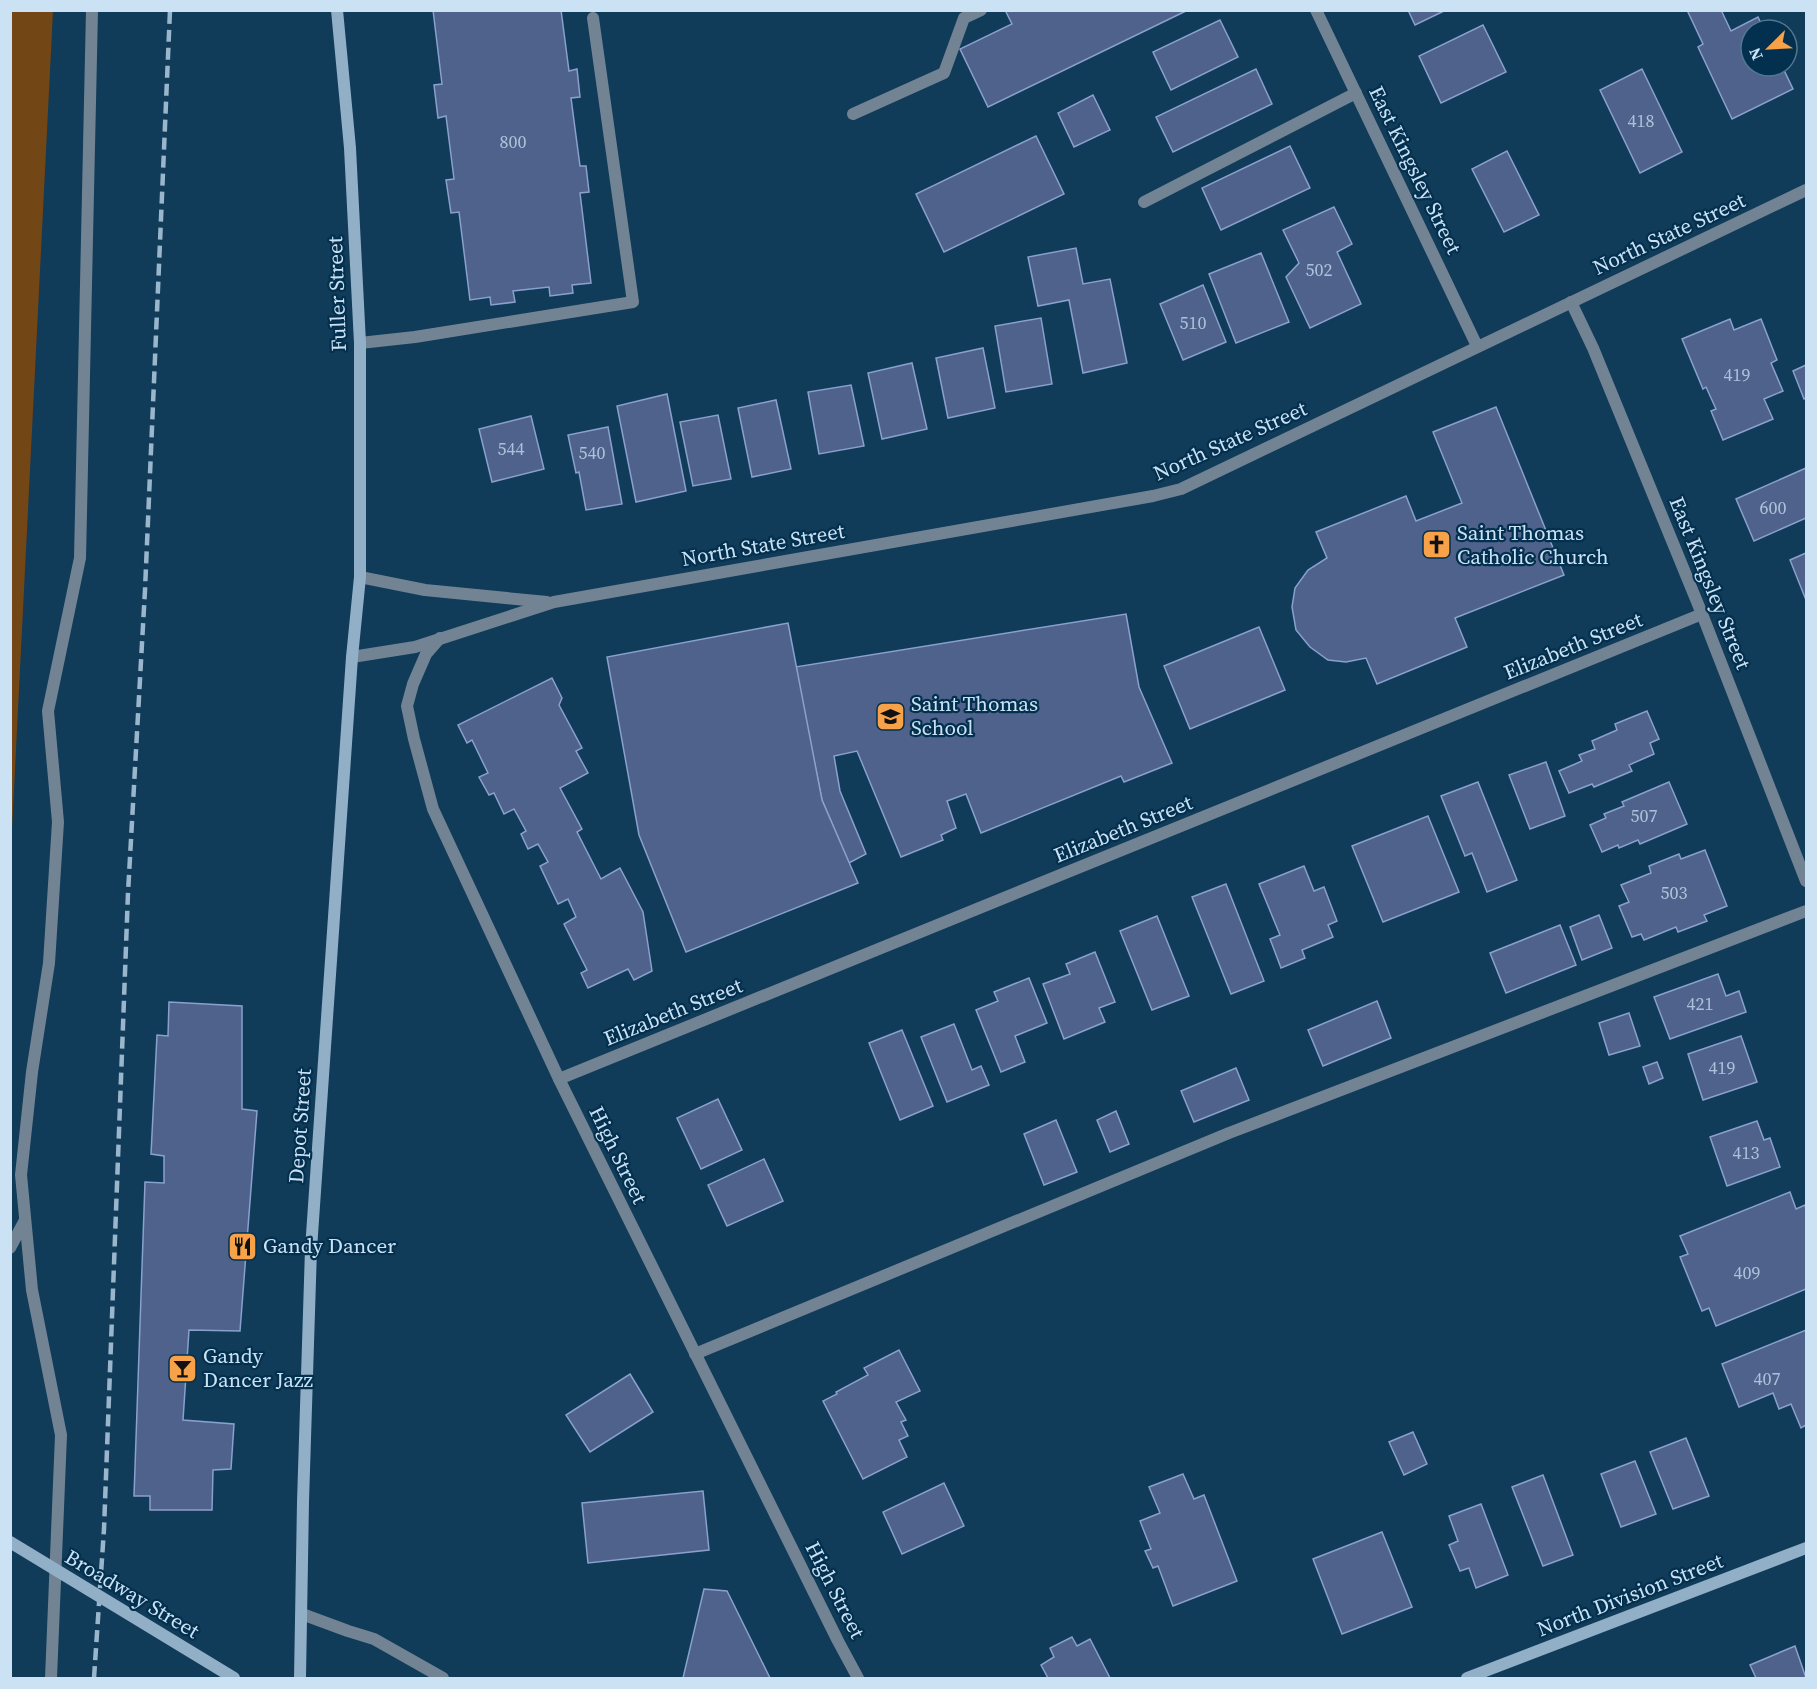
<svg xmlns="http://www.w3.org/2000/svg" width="1817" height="1689" viewBox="0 0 1817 1689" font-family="'Source Serif 4',serif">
  <rect width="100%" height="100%" fill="#103b59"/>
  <polygon fill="#734616" points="11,10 53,11 11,849 10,11"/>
  <g fill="#4e628b" stroke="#8aa0cd" stroke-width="1.5">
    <polygon points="433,10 561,10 569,71 577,69 580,97 571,98 580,166 586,166 589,192 580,193 591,283 572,285 573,293 550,296 549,287 513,291 515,302 491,305 490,297 470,300 459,212 451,213 446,180 454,179 446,116 438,118 434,85 442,84"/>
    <polygon points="1008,10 1188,10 988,107 960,49 1012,24 1006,12"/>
    <polygon points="1408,10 1446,10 1415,25"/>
    <polygon points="1687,10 1721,10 1731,31 1758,17 1764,30 1751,30 1751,66 1782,66 1793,89 1732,119 1698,47 1703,44"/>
    <polygon points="1220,20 1238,57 1171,90 1153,52"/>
    <polygon points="1483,25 1506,72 1441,103 1419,56"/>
    <polygon points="1256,69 1272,104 1173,152 1156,117"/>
    <polygon points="1642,69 1682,152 1640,173 1600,90"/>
    <polygon points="1093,95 1110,130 1074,147 1058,113"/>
    <polygon points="1036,136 1064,194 944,252 916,194"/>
    <polygon points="1290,146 1310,188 1221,230 1202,188"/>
    <polygon points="1507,151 1539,215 1504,232 1472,169"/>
    <polygon points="1334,207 1352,244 1337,252 1361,304 1310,328 1286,277 1299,263 1283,230"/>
    <polygon points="1076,248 1083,284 1110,279 1127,363 1083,373 1069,300 1038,306 1028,257"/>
    <polygon points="1261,253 1289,322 1236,343 1209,274"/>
    <polygon points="1203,285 1226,342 1183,360 1160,304"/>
    <polygon points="1041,318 1052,384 1006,392 995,326"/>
    <polygon points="1730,319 1734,330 1761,319 1777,360 1771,363 1783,391 1764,399 1773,419 1723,440 1711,411 1716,409 1706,387 1703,389 1682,339"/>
    <polygon points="983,348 995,408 948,418 936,358"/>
    <polygon points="912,363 927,429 882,439 868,373"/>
    <polygon points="1806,365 1806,398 1804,399 1793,371"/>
    <polygon points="851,385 864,446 819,454 808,392"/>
    <polygon points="667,394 686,491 636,502 617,406"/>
    <polygon points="776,400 791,469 752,477 738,408"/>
    <polygon points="1496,407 1564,575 1455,618 1467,647 1377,684 1366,658 1346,662 1328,660 1310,647 1296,630 1292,607 1295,588 1308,570 1327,558 1316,532 1406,496 1416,521 1462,503 1433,432"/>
    <polygon points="718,415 731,479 693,486 680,422"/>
    <polygon points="531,416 544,469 492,482 479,429"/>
    <polygon points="608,427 622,504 586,510 579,472 576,473 568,435"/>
    <polygon points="1806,468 1806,518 1754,541 1736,499"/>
    <polygon points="1806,553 1806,600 1790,560"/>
    <polygon points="1126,614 1139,687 1172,763 1124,782 1121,776 981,833 966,794 947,801 956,828 941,835 943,840 901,857 857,751 834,756 840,791 866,854 849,863 822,800 795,667"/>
    <polygon points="788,623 822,800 858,883 686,952 639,835 607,657"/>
    <polygon points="1259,627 1285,690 1190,729 1164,666"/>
    <polygon points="552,678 562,698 559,705 582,748 576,751 588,773 560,788 582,829 577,832 601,879 620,868 643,912 652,971 634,980 628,969 588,988 581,973 587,970 564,924 576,917 568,899 558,904 540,866 548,862 538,844 528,849 521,834 526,831 514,809 504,814 494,793 489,795 479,777 488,773 472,740 467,743 458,725"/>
    <polygon points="1647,711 1659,739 1650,743 1654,754 1629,765 1632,771 1594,787 1592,784 1569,793 1559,771 1582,761 1579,755 1595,749 1592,741 1617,730 1615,724"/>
    <polygon points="1546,762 1565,816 1530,829 1509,775"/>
    <polygon points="1478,782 1517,880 1487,892 1472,853 1465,856 1441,796"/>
    <polygon points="1669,782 1687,824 1640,844 1638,840 1619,848 1618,845 1602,852 1590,825 1606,818 1604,814 1624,806 1622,802"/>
    <polygon points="1428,816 1459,892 1383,922 1352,846"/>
    <polygon points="1705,850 1727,906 1704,915 1707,921 1678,932 1676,927 1644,940 1641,934 1632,937 1619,906 1629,902 1621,885 1651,873 1649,866 1679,854 1681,859"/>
    <polygon points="1304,866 1314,891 1324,887 1337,921 1328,925 1333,937 1302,950 1305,958 1281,968 1270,939 1280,935 1259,884"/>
    <polygon points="1226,884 1264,981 1231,994 1192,897"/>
    <polygon points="1599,915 1612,948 1582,960 1570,927"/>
    <polygon points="1157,916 1189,996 1152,1010 1120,931"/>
    <polygon points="1560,925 1576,965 1506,993 1490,953"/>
    <polygon points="1095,952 1115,1002 1099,1008 1105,1022 1064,1039 1043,984 1070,974 1066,964"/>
    <polygon points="1718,974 1726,996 1739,991 1746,1012 1670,1039 1654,997"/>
    <polygon points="1029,978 1047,1023 1015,1036 1025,1062 1001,1072 976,1010 998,1001 994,992"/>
    <polygon points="1377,1001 1391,1038 1323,1066 1308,1030"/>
    <polygon points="169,1002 242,1006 242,1109 257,1111 240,1331 189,1330 183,1420 234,1424 231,1469 213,1470 212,1510 150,1510 150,1496 134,1496 145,1182 164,1183 164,1156 151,1154 157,1035 168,1036"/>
    <polygon points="1629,1013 1640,1046 1609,1055 1599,1023"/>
    <polygon points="954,1024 972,1070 981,1066 989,1085 947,1102 921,1037"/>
    <polygon points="902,1030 933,1106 900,1120 869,1043"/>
    <polygon points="1741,1036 1757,1082 1703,1100 1688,1054"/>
    <polygon points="1657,1062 1663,1078 1649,1084 1643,1067"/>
    <polygon points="1236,1068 1249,1100 1194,1122 1181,1091"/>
    <polygon points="718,1099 742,1150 701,1169 677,1118"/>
    <polygon points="1116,1111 1129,1144 1110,1152 1097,1120"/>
    <polygon points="1056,1120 1077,1172 1044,1185 1024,1134"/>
    <polygon points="1757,1121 1764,1140 1770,1138 1780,1167 1727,1186 1710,1137"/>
    <polygon points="764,1159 783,1201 727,1226 708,1185"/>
    <polygon points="1790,1192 1796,1209 1805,1205 1806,1209 1806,1289 1716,1326 1709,1308 1702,1311 1680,1257 1688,1254 1680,1236"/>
    <polygon points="1806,1330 1806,1425 1801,1428 1791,1404 1779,1409 1773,1393 1739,1407 1722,1364"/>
    <polygon points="899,1350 920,1391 896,1402 906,1420 901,1422 908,1436 899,1440 907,1457 863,1479 823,1401 837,1394 836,1392 868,1375 864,1368"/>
    <polygon points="630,1374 653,1412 590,1452 566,1415"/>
    <polygon points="1413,1432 1427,1464 1404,1475 1389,1442"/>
    <polygon points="1686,1438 1709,1496 1673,1509 1650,1452"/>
    <polygon points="1635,1461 1656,1514 1621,1527 1601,1474"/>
    <polygon points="1183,1474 1194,1499 1204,1495 1237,1581 1173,1606 1158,1566 1153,1568 1145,1551 1151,1549 1140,1521 1160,1513 1149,1487"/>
    <polygon points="1543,1475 1573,1555 1543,1566 1512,1487"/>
    <polygon points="944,1483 964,1526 902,1554 883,1512"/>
    <polygon points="703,1491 709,1550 588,1563 582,1503"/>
    <polygon points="1481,1504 1508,1575 1476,1588 1469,1568 1460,1571 1449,1545 1458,1541 1449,1516"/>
    <polygon points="1382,1532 1412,1607 1342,1634 1313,1559"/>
    <polygon points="704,1589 727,1591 770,1678 683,1678"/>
    <polygon points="1072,1637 1077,1646 1090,1639 1110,1678 1048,1678 1041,1665 1054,1657 1050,1648"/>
    <polygon points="1795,1646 1806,1678 1756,1678 1750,1665"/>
  </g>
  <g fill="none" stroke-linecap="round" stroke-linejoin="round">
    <g stroke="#728494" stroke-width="12">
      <polyline points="853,114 944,73 964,18 981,10"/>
      <polyline points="1144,202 1356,93"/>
      <polyline points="360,343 415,337 633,302 593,18"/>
      <polyline points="10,1248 25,1220"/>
      <polyline points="695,1354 1229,1133 1806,911"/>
      <polyline points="51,1678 61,1435 32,1290 21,1175 32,1072 49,963 58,822 48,711 80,558 92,10"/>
    </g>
    <g stroke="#728494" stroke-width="12">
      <polyline points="1316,10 1477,346"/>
      <polyline points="1571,302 1593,348 1702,614 1806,881"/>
      <polyline points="440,638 426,654 413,684 407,706 414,739 433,809 559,1079 838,1641 858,1678"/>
      <polyline points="559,1079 1702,614"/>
      <polyline points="302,1614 348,1631 374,1639 443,1678"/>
    </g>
    <g stroke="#728494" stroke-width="12">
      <polyline points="360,577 425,590 547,602"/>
      <polyline points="352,657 415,647 554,602 1153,496 1181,489 1806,190"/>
    </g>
    <g stroke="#92afc8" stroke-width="12">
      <polyline points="300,1678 303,1502 311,1249 352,657 360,577 360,343 350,148 337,10"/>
      <polyline points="1467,1678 1806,1548"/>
    </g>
    <polyline stroke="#9ab6cc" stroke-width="4.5" stroke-dasharray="12 6" stroke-linecap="butt" points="94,1678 104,1529 128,893 145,590 170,10"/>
    <polyline stroke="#92afc8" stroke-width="12" points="10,1542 234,1678"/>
  </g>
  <defs>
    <symbol id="church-square" viewBox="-11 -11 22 22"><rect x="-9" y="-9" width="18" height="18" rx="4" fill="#f7a148" stroke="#03304e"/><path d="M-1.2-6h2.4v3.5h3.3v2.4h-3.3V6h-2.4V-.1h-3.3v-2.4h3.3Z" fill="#111"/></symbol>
    <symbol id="school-square" viewBox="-11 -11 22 22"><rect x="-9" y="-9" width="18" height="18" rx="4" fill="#f7a148" stroke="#03304e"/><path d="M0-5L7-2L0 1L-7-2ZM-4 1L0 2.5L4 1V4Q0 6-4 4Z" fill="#111"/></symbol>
    <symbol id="restaurant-square" viewBox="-11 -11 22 22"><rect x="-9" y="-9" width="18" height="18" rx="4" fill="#f7a148" stroke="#03304e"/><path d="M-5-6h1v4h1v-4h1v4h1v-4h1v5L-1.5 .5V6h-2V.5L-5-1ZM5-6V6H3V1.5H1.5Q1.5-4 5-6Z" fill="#111"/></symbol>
    <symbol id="bar-square" viewBox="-11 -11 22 22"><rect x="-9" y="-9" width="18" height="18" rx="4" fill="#f7a148" stroke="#03304e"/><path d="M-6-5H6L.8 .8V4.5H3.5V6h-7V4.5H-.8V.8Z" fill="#111"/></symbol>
  </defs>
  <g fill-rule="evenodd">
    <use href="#church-square" x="1420" y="528" width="33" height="33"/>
    <use href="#school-square" x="874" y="700" width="33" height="33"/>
    <use href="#restaurant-square" x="226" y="1230" width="33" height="33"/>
    <use href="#bar-square" x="166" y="1352" width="33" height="33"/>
  </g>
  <g text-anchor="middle" stroke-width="4.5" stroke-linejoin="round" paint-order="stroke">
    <g font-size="18" fill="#acc2da">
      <text x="1641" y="127">418</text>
      <text x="513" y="148">800</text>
      <text x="1319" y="276">502</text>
      <text x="1193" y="329">510</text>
      <text x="1737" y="381">419</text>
      <text x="511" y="455">544</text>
      <text x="592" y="459">540</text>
      <text x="1773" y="514">600</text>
      <text x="1644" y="822">507</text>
      <text x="1674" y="899">503</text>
      <text x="1700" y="1010">421</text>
      <text x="1722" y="1074">419</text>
      <text x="1746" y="1159">413</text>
      <text x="1747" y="1279">409</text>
      <text x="1767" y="1385">407</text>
    </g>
    <g font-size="21" fill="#cbe2f5" stroke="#03304e">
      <text transform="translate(1415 170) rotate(64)" y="7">East Kingsley Street</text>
      <text transform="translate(1669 234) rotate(-25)" y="7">North State Street</text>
      <text transform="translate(337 294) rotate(-92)" y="7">Fuller Street</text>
      <text transform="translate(1230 441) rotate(-24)" y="7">North State Street</text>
      <text transform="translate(763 545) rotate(-10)" y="7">North State Street</text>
      <text transform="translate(1710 583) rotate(68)" y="7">East Kingsley Street</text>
      <text transform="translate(1573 646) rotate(-22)" y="7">Elizabeth Street</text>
      <text transform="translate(1123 829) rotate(-22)" y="7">Elizabeth Street</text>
      <text transform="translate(673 1012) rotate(-22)" y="7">Elizabeth Street</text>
      <text transform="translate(300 1126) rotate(-86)" y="7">Depot Street</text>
      <text transform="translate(618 1155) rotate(64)" y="7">High Street</text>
      <text transform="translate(835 1590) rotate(63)" y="7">High Street</text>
      <text transform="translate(132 1594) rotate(31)" y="7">Broadway Street</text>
      <text transform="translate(1630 1595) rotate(-21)" y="7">North Division Street</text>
    </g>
    <g font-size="21" fill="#cbe2f5" stroke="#03304e" text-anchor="start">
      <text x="1457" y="540">Saint Thomas<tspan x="1457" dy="24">Catholic Church</tspan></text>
      <text x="911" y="711">Saint Thomas<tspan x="911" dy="24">School</tspan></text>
      <text x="263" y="1253">Gandy Dancer</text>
      <text x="203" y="1363">Gandy<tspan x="203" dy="24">Dancer Jazz</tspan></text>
    </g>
  </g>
  <rect width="1817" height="1689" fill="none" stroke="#cbe2f5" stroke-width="24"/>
  <g transform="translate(1769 48) rotate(246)"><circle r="28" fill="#03304e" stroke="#537791" stroke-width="1.5"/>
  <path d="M0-4.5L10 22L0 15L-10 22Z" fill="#f7a148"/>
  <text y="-9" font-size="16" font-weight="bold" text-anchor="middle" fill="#cbe2f5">N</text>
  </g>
</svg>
